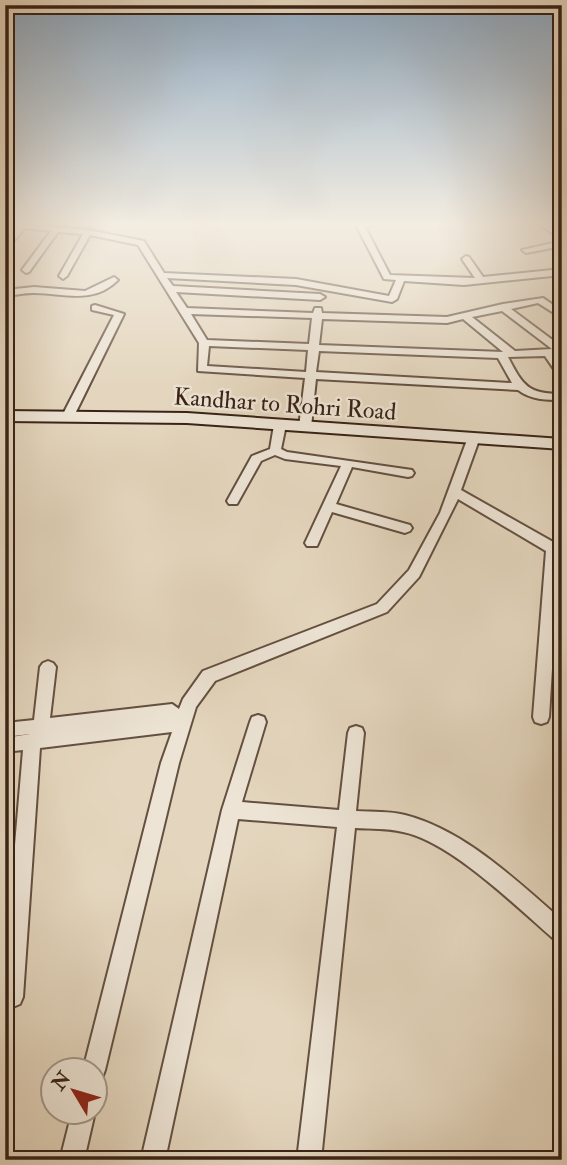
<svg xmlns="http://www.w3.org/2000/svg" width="567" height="1165" viewBox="0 0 567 1165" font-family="'IM FELL Double Pica',serif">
  <rect width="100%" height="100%" fill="#e4d6be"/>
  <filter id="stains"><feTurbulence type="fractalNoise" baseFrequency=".00286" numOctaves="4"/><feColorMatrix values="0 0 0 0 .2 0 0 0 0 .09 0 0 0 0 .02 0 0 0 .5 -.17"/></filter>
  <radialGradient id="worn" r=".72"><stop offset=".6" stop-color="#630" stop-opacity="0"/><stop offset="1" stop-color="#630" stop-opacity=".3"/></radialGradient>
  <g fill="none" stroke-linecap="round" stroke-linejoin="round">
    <defs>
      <g id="street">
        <path d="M 5,223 L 88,230 L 144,241 L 164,273 L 296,279 L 389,296 L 396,280 L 384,279 L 355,223 L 381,223 L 365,227 L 390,275 L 475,278 L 462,259 L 466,256 L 469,257 L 483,277 L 562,269 L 562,275 L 464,285 L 404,281 L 397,299 L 392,302 L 296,285 L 167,278 L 173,286 L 320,294 L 325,297 L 320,300 L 176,292 L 187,308 L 313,313 L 315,308 L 321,308 L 322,313 L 447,317 L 503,304 L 543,298 L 562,311 L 562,318 L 538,303 L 511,309 L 562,347 L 562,355 L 555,355 L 562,365 L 562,376 L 558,375 L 545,356 L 508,357 C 523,386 528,394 562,394 L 562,400 C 546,400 531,400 518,390 L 316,379 L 311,427 L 309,429 L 301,429 L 299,427 L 305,378 L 198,371 L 199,343 L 138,245 L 90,235 L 67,276 L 63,279 L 59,276 L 83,234 L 58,232 L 29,272 L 26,273 L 22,270 L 51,231 L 25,228 L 5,251 L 5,243 L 17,228 L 5,226 ZM 502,311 L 552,349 L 515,351 L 472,317 ZM 191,314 L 312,318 L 309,344 L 207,340 ZM 322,319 L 447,323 L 463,319 L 503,352 L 319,345 ZM 209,346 L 308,350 L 306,372 L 207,366 ZM 319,351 L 498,358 L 512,383 L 316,372 Z"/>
        <polygon points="562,241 562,246 526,253 522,250"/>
        <path d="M 114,277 L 118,280 C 93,305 64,293 33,293 C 24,293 15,295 5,296 L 5,290 L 34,287 L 85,291 Z"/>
        <polygon points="95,305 124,314 73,418 71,420 63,420 61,418 114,315 92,310 92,306"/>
        <polygon points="280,422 286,425 281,449 287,452 412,470 414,473 412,476 408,477 352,467 336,504 410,525 412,528 410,531 405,533 332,512 317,546 307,546 305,543 341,466 285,459 275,455 261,461 237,504 229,504 227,501 252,456 270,449 274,425"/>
        <polygon points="473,436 479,440 461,490 562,547 562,556 559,557 549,717 547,722 541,724 535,722 533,717 546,551 458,499 419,577 387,612 215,681 196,707 179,763 105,1070 102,1078 94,1081 94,1070 83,1070 161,763 172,732 40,748 23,997 20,1004 13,1007 5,1004 5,964 23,750 5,752 5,738 30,734 5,737 5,723 34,720 40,667 43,663 48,661 53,663 56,667 50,718 172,704 179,709 183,699 203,671 377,604 409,570 440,513 467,440"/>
        <path d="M 258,715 L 264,717 L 266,722 L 242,802 L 339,810 L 348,733 L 350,728 L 356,726 L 362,728 L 364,733 L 356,811 C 372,812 390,811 405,815 C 466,831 515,880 562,920 L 562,943 L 555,940 C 518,908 450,841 403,832 C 387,828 370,829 355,828 L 321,1160 L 297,1160 L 337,827 L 238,819 L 165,1160 L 141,1160 L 222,810 L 250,722 L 252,717 Z"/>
        <polygon points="94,1110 95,1112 84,1160 60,1160 72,1112 94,1112"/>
      </g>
      <polygon id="secondary" points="5,411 187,413 562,439 562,449 187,423 5,421"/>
      <polygon id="primary" points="537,223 551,223 562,230 562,240"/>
    </defs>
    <use href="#street" stroke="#645041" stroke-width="4"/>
    <use href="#secondary" stroke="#392317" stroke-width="4"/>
    <use href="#primary" stroke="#392317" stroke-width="3"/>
    <use href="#street" fill="#ede4d5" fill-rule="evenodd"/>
    <use href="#secondary" fill="#ede4d5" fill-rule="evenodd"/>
    <use href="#primary" fill="#e4d6be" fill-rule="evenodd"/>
  </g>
  <linearGradient id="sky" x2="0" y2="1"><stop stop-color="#8fa9c0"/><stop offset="0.58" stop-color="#f3ede2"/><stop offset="1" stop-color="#f3ede2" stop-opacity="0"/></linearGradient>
  <rect width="567" height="386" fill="url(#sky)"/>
  <g text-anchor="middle" stroke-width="5" stroke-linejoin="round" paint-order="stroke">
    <g font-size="24" fill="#392317" stroke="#ede4d5">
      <text transform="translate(285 404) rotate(4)" y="8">Kandhar to Rohri Road</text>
    </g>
  </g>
  <rect width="567" height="1165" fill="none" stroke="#e4d6be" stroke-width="28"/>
  <rect x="7" y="7" width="553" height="1151" fill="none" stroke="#392317" stroke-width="3.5"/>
  <rect x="14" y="14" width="539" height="1137" fill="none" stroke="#392317" stroke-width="2"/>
  <g transform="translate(74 1091) rotate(308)"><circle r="33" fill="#ede4d5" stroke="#a59789" stroke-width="2"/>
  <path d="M0-5L12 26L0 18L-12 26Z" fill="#8f2418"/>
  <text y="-10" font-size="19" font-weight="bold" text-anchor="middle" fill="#392317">N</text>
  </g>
  <rect width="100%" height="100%" filter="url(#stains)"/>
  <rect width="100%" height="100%" fill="url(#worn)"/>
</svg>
